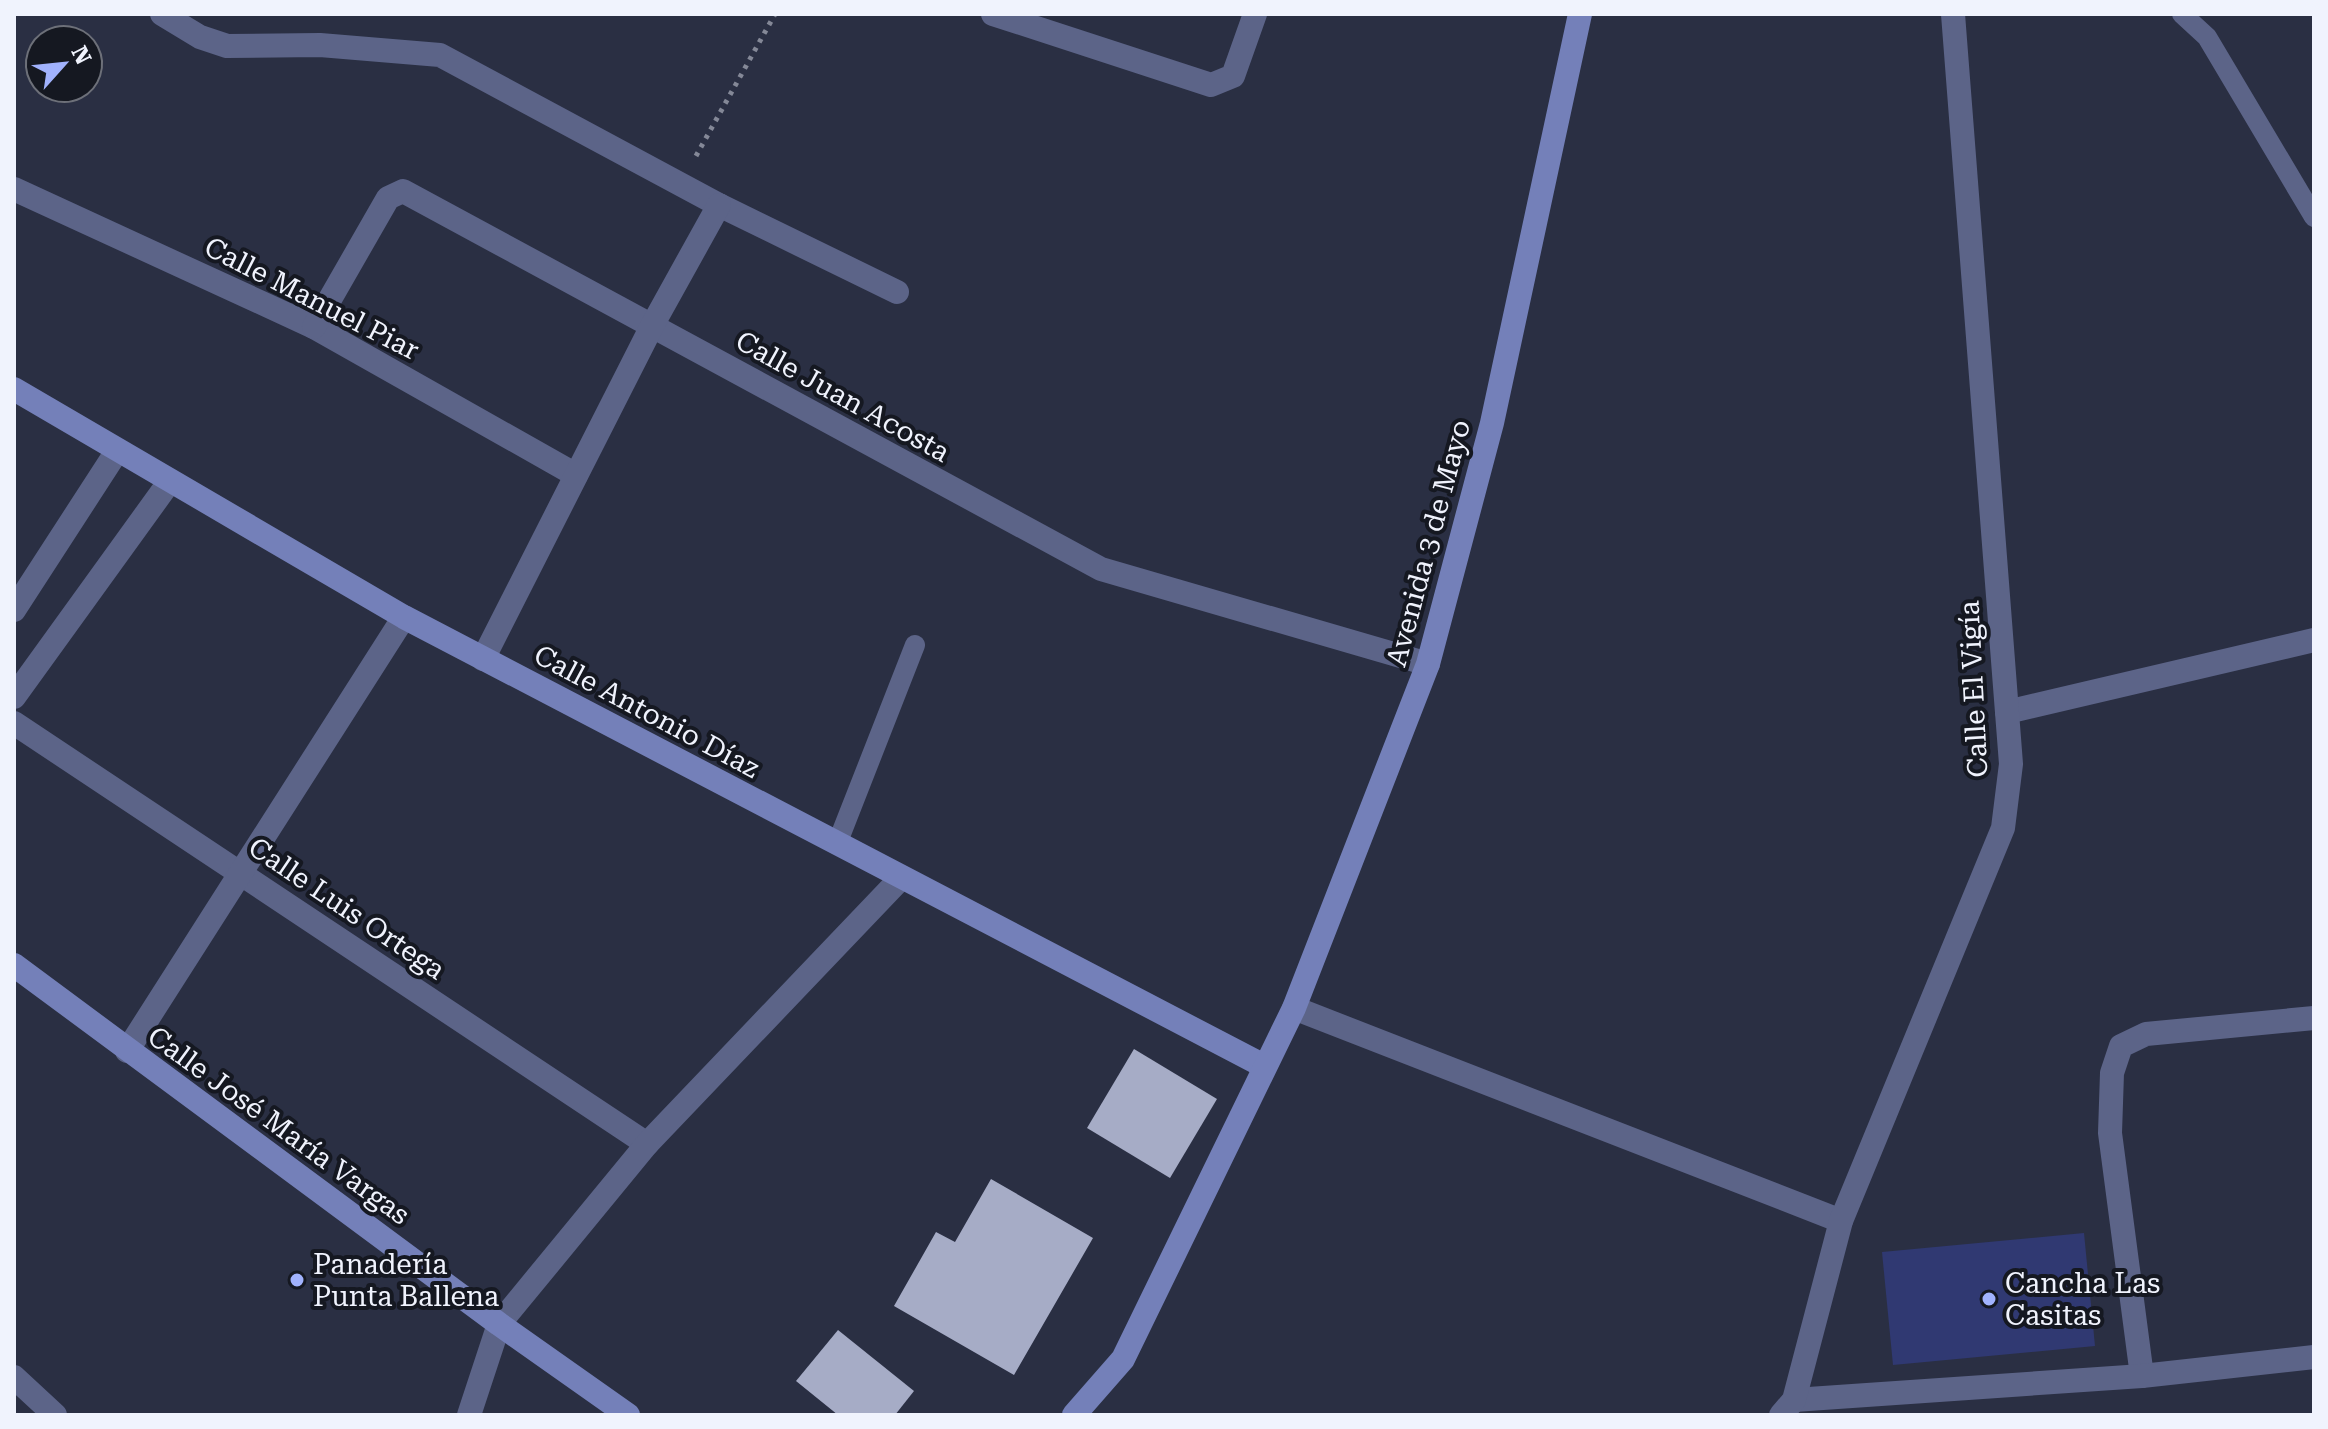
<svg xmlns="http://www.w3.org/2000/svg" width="2328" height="1429" viewBox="0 0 2328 1429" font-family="'Roboto Serif',serif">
  <rect width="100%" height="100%" fill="#2a2f43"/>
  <polygon fill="#303972" points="2084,1233 2095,1346 1893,1365 1882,1252"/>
  <g fill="#a6acc6">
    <polygon points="1134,1049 1217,1099 1170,1178 1087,1128"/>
    <polygon points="991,1179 1093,1238 1014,1375 894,1306 936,1232 955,1242"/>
    <polygon points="838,1330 914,1391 895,1415 838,1415 796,1381"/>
  </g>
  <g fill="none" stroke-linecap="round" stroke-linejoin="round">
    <polyline stroke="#848897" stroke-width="5" stroke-dasharray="4 6" stroke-linecap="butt" points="696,156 775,14"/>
    <g stroke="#5c6488" stroke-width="20">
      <polyline points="2182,14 2207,37 2314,217"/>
      <polyline points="837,844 915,645"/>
    </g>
    <g stroke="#5c6488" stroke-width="24">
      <polyline points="162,14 200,37 227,46 320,45 440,55 719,205 897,292"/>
      <polyline points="993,14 1211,85 1233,76 1255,14"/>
      <polyline points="14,189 314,327 576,475"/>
      <polyline points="314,327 388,198 403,191 1101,569 1428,664"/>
      <polyline points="14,610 117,451"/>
      <polyline points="483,659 653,324 719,205"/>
      <polyline points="14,697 170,481"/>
      <polyline points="2007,712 2314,640"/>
      <polyline points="14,723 647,1144"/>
      <polyline points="1294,1008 1841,1221"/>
      <polyline points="127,1051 404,617"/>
      <polyline points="2142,1376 2110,1133 2112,1073 2121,1046 2146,1034 2314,1018"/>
      <polyline points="14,1377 55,1415"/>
      <polyline points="1794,1400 2142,1376 2314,1357"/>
      <polyline points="469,1415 499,1324 647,1144 901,878"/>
      <polyline points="1781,1415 1794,1400 1841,1221 2003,828 2011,764 1953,14"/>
    </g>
    <g stroke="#7480b9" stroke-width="24">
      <polyline points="14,389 404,617 1264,1066"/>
      <polyline points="14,965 499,1324 628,1415"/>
      <polyline points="1074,1415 1123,1359 1294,1008 1428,664 1492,423 1580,14"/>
    </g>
  </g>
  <g fill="#a1b2fd" stroke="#151821" stroke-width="3">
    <circle cx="297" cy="1280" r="8"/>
    <circle cx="1989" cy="1299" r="8"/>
  </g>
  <g text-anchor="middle" stroke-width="8" stroke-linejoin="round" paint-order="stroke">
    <g font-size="28" fill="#f0f3fd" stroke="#151821">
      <text transform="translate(312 298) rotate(27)" y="10">Calle Manuel Piar</text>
      <text transform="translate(843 396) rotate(29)" y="10">Calle Juan Acosta</text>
      <text transform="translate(1428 543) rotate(-75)" y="10">Avenida 3 de Mayo</text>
      <text transform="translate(1973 689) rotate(-93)" y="10">Calle El Vigía</text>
      <text transform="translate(647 711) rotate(28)" y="10">Calle Antonio Díaz</text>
      <text transform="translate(347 908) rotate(34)" y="10">Calle Luis Ortega</text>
      <text transform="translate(279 1125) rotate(36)" y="10">Calle José María Vargas</text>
    </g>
    <g font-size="28" fill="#f0f3fd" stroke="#151821" text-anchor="start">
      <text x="313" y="1274">Panadería<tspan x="313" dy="32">Punta Ballena</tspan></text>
      <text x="2005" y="1293">Cancha Las<tspan x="2005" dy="32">Casitas</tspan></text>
    </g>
  </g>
  <rect width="2328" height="1429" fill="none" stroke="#f0f3fd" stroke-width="32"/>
  <g transform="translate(64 64) rotate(63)"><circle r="38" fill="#151821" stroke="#6d7079" stroke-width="2"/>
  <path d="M0-6L14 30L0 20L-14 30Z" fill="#a1b2fd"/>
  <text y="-12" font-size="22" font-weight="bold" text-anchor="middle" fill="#f0f3fd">N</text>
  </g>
</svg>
